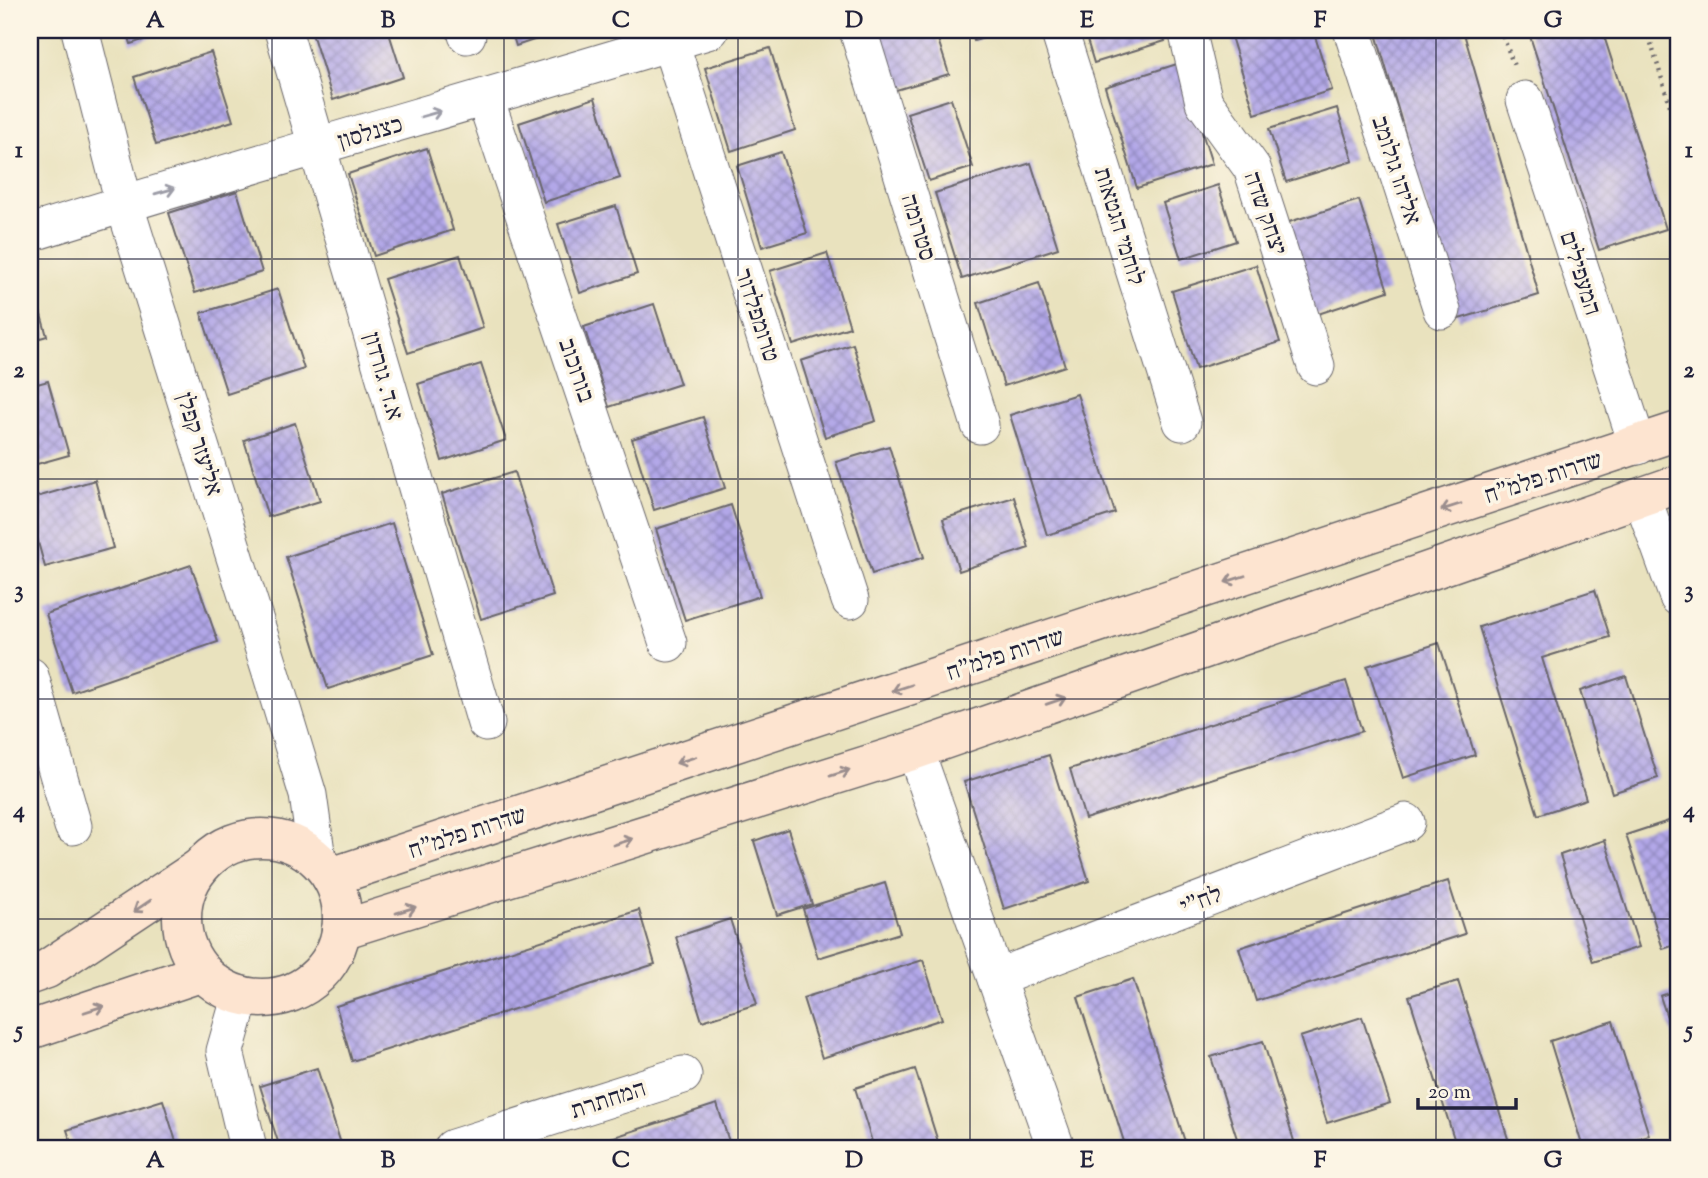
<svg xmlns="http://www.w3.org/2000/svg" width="1708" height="1178" viewBox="0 0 1708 1178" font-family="'Sorts Mill Goudy','Frank Ruhl Libre',serif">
  <defs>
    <pattern id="building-cross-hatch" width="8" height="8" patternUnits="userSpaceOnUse" patternTransform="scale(1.75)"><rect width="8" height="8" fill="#b2a7e8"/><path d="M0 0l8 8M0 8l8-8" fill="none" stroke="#9088bd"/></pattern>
  </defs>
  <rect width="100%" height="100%" fill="#fcf5e5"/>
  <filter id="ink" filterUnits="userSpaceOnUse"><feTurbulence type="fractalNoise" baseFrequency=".0143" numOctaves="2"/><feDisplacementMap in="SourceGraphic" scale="14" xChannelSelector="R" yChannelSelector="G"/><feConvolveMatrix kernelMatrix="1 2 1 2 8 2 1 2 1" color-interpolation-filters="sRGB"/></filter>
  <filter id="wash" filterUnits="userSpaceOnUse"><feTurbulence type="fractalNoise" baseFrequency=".00686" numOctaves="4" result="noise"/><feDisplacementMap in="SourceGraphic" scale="28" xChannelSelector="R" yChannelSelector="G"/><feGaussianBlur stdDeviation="1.57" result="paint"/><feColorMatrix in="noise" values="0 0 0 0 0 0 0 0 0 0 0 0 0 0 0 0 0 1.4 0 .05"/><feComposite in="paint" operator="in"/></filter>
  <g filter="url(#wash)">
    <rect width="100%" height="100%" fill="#e9e2be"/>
    <g id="blocks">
      <g fill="url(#building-cross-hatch)">
        <polygon points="127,30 173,30 131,44"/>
        <polygon points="311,30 388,30 403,77 333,100"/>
        <polygon points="511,30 564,30 516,46"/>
        <polygon points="877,30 935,30 949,74 893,91"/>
        <polygon points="971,30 1001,30 1002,32 974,41"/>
        <polygon points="1084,30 1161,30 1165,41 1094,63"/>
        <polygon points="1229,30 1313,30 1332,90 1255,114"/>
        <polygon points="1375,30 1463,30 1539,295 1459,319"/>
        <polygon points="1528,30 1602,30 1666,229 1599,250"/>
        <polygon points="770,48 795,130 731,151 705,68"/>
        <polygon points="211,52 233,121 156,145 134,77"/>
        <polygon points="1180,63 1212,164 1137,188 1105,87"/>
        <polygon points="595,98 620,178 544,202 519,123"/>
        <polygon points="951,99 973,167 929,181 907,113"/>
        <polygon points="1337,108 1353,161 1286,182 1269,129"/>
        <polygon points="427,148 453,230 374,256 348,174"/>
        <polygon points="781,152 807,233 762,247 737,166"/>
        <polygon points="1031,163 1058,248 962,279 935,193"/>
        <polygon points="1218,185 1236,241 1181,259 1163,203"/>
        <polygon points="237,191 262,272 195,293 169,213"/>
        <polygon points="1359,200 1388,291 1315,315 1286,223"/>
        <polygon points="616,206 637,274 580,293 558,224"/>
        <polygon points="827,253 850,327 793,345 770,271"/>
        <polygon points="460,255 483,328 408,353 384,279"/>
        <polygon points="1256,265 1280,342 1196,369 1172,291"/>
        <polygon points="30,276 47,336 30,341"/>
        <polygon points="1039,283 1065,366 1004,386 978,303"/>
        <polygon points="278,289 304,369 227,394 201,313"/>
        <polygon points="654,304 680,384 609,407 584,327"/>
        <polygon points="853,344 876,421 825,437 801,361"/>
        <polygon points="481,364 506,440 442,461 418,384"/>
        <polygon points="48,381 69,455 30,466 30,386"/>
        <polygon points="1077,394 1115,513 1047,535 1010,415"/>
        <polygon points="703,417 725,488 654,510 632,439"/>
        <polygon points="295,423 320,501 268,517 244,440"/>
        <polygon points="889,446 924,557 872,574 836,462"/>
        <polygon points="514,472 553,596 481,619 442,494"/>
        <polygon points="95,480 113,548 45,567 30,514 30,499"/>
        <polygon points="1014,497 1029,548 959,571 943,519"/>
        <polygon points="731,505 760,596 685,620 656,529"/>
        <polygon points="392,523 433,655 328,689 286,557"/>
        <polygon points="191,565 218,642 72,692 46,614"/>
        <polygon points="1595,590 1610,637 1542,658 1586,799 1538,815 1479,627"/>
        <polygon points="1439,643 1475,755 1403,778 1367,666"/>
        <polygon points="1626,676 1658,778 1612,793 1580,691"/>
        <polygon points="1346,681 1362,731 1085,819 1070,769"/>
        <polygon points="1049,755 1089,881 1004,909 964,782"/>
        <polygon points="1678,818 1678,944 1663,949 1626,835"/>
        <polygon points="788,829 812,904 777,915 754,841"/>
        <polygon points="1605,840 1639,947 1593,962 1560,855"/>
        <polygon points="1448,881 1465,934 1256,1001 1239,948"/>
        <polygon points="885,883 900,933 818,958 803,909"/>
        <polygon points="639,910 655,964 352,1061 336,1006"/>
        <polygon points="730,919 757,1004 702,1021 676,937"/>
        <polygon points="923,960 942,1019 822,1058 803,998"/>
        <polygon points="1133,979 1187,1148 1126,1148 1078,997"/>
        <polygon points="1458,981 1511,1148 1457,1148 1409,996"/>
        <polygon points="1678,990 1678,1051 1660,996"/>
        <polygon points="1362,1017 1390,1103 1327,1123 1300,1037"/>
        <polygon points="1613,1021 1649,1135 1608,1148 1583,1148 1550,1041"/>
        <polygon points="1263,1041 1294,1141 1271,1148 1240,1148 1211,1057"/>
        <polygon points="317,1068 341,1144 330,1148 280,1148 260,1086"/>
        <polygon points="915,1069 940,1148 874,1148 855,1088"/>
        <polygon points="163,1100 178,1148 73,1148 67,1130"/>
        <polygon points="717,1104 731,1148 580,1148"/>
      </g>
    </g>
  </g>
  <g filter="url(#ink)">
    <use href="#blocks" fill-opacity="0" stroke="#686569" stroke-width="2"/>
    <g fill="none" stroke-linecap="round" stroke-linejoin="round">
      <defs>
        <g id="street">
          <polyline points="80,30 124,203 270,669 308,795 317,859"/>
          <polyline points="283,30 486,723"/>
          <polyline points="466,30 467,35"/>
          <polyline points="666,30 850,600"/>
          <polyline points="858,30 980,425"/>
          <polyline points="1059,30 1182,422"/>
          <polyline points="1187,30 1204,102 1252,168 1316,366"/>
          <polyline points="1352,30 1442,310"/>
          <polyline points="485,98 668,643"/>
          <polyline points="1525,100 1638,446"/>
          <path d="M 30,233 C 256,162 484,99 710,30"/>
          <polyline points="1642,497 1678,597"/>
          <polyline points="30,676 73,826"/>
          <polyline points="915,750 1056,1148"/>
          <polyline points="996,978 1406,822"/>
          <polyline points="241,995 225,1051 248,1148"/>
          <polyline points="453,1148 683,1075"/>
        </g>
        <g id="secondary">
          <circle cx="262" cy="918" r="80"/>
          <polyline points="331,877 1678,431"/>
          <polyline points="341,930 915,750 1678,484"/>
          <polyline points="30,975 47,969 199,868"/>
          <polyline points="30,1030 203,972"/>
        </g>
      </defs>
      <use href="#street" stroke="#686569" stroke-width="39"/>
      <use href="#secondary" stroke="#686569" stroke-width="41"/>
      <g stroke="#686569" stroke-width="4.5" stroke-dasharray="2 5" stroke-linecap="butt">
        <polyline points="1501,30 1515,69"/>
        <polyline points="1647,30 1678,132"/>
      </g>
      <use href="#street" stroke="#fff" stroke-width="37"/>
      <use href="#secondary" stroke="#fde4d0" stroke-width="38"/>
    </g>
    <defs><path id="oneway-shaft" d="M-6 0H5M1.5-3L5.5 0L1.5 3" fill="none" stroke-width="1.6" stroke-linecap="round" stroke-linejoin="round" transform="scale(1.75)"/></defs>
    <g stroke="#9c9ca7">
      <use href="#oneway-shaft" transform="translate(431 114) rotate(-16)"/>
      <use href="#oneway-shaft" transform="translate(165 191) rotate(-16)"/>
    </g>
    <g stroke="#9a8d8d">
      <use href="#oneway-shaft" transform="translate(1451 507) rotate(162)"/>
      <use href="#oneway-shaft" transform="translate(1235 579) rotate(162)"/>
      <use href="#oneway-shaft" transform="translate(902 688) rotate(162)"/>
      <use href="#oneway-shaft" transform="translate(1056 701) rotate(-19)"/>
      <use href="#oneway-shaft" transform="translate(686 760) rotate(162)"/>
      <use href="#oneway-shaft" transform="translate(840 773) rotate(-17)"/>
      <use href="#oneway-shaft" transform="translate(623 842) rotate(-17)"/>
      <use href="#oneway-shaft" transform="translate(142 906) rotate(146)"/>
      <use href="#oneway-shaft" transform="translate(406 910) rotate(-17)"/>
      <use href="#oneway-shaft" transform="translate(94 1009) rotate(-18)"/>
    </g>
  </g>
  <path fill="none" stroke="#22223b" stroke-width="2" stroke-opacity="0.55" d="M 272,30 L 272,1148M 504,30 L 504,1148M 738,30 L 738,1148M 970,30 L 970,1148M 1204,30 L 1204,1148M 1436,30 L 1436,1148M 30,259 L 1678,259M 30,479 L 1678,479M 30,699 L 1678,699M 30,919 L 1678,919"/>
  <g text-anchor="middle" stroke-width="7" stroke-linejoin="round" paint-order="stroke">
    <g font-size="24" fill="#22223b" stroke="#fcf5e5">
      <text transform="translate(370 132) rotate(-16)" y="8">כצנלסון</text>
      <text transform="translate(1397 170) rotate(72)" y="8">אליהו גולומב</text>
      <text transform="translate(1266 213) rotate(71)" y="8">יצחק שדה</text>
      <text transform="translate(1120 226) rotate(73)" y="8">לוחמי הגטאות</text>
      <text transform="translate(919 227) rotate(73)" y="8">סטרומה</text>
      <text transform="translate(1581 273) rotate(72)" y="8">המעפילים</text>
      <text transform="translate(758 315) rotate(72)" y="8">טרומפלדור</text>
      <text transform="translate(577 370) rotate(71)" y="8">בורוכוב</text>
      <text transform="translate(384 376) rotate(74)" y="8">א.ד. גורדון</text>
      <text transform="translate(200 444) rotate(73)" y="8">אליעזר קפלן</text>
      <text transform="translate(1543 477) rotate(-18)" y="8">שדרות פלמ"ח</text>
      <text transform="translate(1005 654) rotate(-18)" y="8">שדרות פלמ"ח</text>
      <text transform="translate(467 832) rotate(-18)" y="8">שדרות פלמ"ח</text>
      <text transform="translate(1201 900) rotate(-21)" y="8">לח"י</text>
      <text transform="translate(608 1099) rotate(-18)" y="8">המחתרת</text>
    </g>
  </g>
  <rect width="1708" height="1178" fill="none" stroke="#fcf5e5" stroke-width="77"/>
  <path d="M1418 1098v10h98v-10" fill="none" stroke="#22223b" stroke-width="3.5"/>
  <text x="1428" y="1098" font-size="21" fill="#22223b" stroke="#fcf5e5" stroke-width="5" paint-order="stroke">20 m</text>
  <rect x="38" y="38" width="1632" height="1102" fill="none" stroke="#22223b" stroke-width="2.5"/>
  <g font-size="23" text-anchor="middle" font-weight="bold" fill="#22223b">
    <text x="155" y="27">A</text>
    <text x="388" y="27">B</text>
    <text x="621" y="27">C</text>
    <text x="854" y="27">D</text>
    <text x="1087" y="27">E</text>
    <text x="1320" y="27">F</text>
    <text x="1553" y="27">G</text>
    <text x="19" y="157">1</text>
    <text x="1689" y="157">1</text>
    <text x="19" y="377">2</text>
    <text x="1689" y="377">2</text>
    <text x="19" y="597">3</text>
    <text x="1689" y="597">3</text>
    <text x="19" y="817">4</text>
    <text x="1689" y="817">4</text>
    <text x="19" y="1037">5</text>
    <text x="1689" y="1037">5</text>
    <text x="155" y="1167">A</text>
    <text x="388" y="1167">B</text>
    <text x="621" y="1167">C</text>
    <text x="854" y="1167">D</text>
    <text x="1087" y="1167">E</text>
    <text x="1320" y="1167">F</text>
    <text x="1553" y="1167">G</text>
  </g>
</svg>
